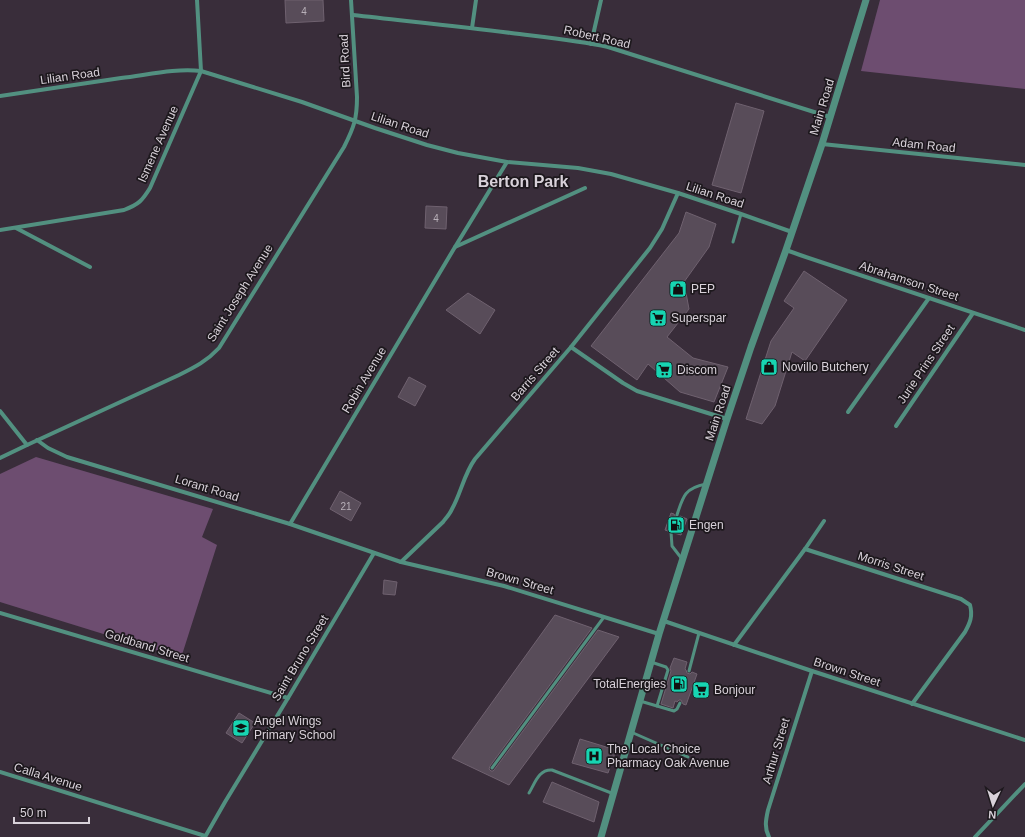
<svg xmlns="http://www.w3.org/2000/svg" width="1025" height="837" viewBox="0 0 1025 837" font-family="Helvetica,sans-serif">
  <rect width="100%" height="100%" fill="#392d3a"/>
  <g fill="#6d4d70">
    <polygon points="880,0 1025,0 1025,89 861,71"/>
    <polygon points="36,457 213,509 202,537 217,545 181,658 0,602 0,474"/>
  </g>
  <g fill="#584c59" stroke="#6f616f">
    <polygon points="285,0 323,0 324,21 286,23"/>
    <polygon points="736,103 764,111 741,193 712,185"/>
    <polygon points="426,206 447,207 446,229 425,228"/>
    <polygon points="686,212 716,224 709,247 684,282 689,309 667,337 693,358 728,367 714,402 680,392 648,364 637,380 591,346 679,233"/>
    <polygon points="804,271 847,300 805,361 792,352 775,406 762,424 746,419 771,341 794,308 784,301"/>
    <polygon points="468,293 495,310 480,334 446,310"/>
    <polygon points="409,377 426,386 415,406 398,397"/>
    <polygon points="340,491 361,503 351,521 330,509"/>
    <polygon points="671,513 674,514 676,518 678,518 680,516 687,519 681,535 674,533 674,531 672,529 670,529 668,531 665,530"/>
    <polygon points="384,580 397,582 395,595 383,594"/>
    <polygon points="555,615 592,628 490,766 489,769 491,771 493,771 494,770 598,630 619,637 509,785 452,758"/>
    <polygon points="674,658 687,662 685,669 686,670 687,673 690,674 692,672 697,674 686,705 683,704 681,700 679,700 677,702 675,701 673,708 661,704 671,671 670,668"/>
    <polygon points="239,713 255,723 242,743 226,733"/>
    <polygon points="580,739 616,750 608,773 572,763"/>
    <polygon points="552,782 599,802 594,822 543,802"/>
  </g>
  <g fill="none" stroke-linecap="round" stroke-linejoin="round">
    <g stroke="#529080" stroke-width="3">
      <polyline points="733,242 741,214"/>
      <path d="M 677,515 C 683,496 685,488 706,484"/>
      <polyline points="671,532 672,546 682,559"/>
      <polyline points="651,662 666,667 668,670 657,706"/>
      <polyline points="689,671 699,633"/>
      <polyline points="640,701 674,711 677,709 680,703"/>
      <polyline points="631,732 688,757"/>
      <polyline points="492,768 604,617"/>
      <path d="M 529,793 C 535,783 539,769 552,770 L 614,794"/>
    </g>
    <g stroke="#529080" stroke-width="4">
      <path d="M 353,15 C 405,21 458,26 511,33 C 543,37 576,40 608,47 L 830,117"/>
      <polyline points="472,28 476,0"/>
      <polyline points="591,44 601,0"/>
      <path d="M 0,96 C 40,90 81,84 121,78 C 147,75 175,68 201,71 L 302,102 L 375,128 L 427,145 L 458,153 L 507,162 L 578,168 L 611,174 L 678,193 L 741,214 L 792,232"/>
      <polyline points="822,144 1025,165"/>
      <polyline points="16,228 90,267"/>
      <path d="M 0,230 L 124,210 C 139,204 142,201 150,188 L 201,71 L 197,0"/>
      <polyline points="455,247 585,188"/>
      <polyline points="786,250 800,255 1025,330"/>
      <polyline points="571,347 623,383 637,391 727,419"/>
      <polyline points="0,411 27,445"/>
      <polyline points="848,412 929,298"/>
      <polyline points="896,426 973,313"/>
      <polyline points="37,440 48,448 67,457 290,524 401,562 504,586 659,634"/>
      <path d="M 0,458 L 27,445 L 179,375 C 195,367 207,361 219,348 L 344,147 C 354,127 357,119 357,97 L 351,0"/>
      <polyline points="290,524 455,247 507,162"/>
      <path d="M 805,549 L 955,597 L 961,599 L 970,605 C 973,616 970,623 965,632 L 912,704"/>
      <path d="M 401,562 L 443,522 C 446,518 450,514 452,509 C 461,493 464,474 475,459 L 571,347 L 650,248 L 662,229 L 678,193"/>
      <polyline points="0,613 288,698"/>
      <polyline points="664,621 812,671 1025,740"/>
      <polyline points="734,645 805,549 824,521"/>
      <polyline points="0,772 205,836"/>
      <polyline points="205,837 225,802 288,698 374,553"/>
      <path d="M 769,837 C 764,828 766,819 768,810 L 812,671"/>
      <polyline points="975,837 1025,784"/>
    </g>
    <polyline stroke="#529080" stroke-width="7" points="601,837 659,634 727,419 751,347 786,250 822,144 866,0"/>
  </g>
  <defs>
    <symbol id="shop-square" viewBox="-11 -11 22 22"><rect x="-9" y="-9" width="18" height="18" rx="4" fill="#17d5b2" stroke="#1d181d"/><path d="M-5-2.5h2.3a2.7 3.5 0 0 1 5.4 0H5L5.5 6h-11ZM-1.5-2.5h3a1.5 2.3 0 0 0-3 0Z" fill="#111"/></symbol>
    <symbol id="supermarket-square" viewBox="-11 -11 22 22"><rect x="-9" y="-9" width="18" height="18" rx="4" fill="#17d5b2" stroke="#1d181d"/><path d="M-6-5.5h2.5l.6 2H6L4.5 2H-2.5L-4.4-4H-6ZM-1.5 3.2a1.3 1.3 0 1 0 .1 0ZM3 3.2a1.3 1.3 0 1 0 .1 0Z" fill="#111"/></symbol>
    <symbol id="fuel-square" viewBox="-11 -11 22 22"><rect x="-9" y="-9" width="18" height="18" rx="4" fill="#17d5b2" stroke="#1d181d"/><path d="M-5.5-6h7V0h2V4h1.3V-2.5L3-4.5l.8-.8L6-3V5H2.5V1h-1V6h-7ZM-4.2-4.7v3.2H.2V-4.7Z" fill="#111"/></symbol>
    <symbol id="school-square" viewBox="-11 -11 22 22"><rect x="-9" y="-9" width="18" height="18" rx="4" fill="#17d5b2" stroke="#1d181d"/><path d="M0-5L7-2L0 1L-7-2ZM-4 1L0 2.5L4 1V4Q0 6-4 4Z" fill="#111"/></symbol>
    <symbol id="hospital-square" viewBox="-11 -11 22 22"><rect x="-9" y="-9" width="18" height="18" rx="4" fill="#17d5b2" stroke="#1d181d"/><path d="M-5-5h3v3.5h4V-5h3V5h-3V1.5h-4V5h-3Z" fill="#111"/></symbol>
  </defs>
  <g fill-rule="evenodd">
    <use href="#shop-square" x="668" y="279" width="20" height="20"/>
    <use href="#supermarket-square" x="648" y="308" width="20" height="20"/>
    <use href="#shop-square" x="759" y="357" width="20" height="20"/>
    <use href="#supermarket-square" x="654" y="360" width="20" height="20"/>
    <use href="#fuel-square" x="666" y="515" width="20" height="20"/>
    <use href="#fuel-square" x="669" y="674" width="20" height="20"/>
    <use href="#supermarket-square" x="691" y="680" width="20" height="20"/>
    <use href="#school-square" x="231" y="718" width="20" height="20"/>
    <use href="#hospital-square" x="584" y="746" width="20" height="20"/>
  </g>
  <g text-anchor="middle" stroke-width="3.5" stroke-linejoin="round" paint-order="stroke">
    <g font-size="10" fill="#b8b0b9">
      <text x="304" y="15">4</text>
      <text x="436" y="222">4</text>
      <text x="346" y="510">21</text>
    </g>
    <g font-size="12" fill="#d8d1d9" stroke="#1d181d">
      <text transform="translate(597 37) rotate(13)" y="4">Robert Road</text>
      <text transform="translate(345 61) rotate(-93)" y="4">Bird Road</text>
      <text transform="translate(70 76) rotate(-8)" y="4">Lilian Road</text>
      <text transform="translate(822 107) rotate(-73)" y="4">Main Road</text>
      <text transform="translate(400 125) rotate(18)" y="4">Lilian Road</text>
      <text transform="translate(158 144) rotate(-66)" y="4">Ismene Avenue</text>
      <text transform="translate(924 145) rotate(6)" y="4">Adam Road</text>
      <text transform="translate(715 195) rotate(18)" y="4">Lilian Road</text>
      <text transform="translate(909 281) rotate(18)" y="4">Abrahamson Street</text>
      <text transform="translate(240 293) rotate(-58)" y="4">Saint Joseph Avenue</text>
      <text transform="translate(926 364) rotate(-56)" y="4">Jurie Prins Street</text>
      <text transform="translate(535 374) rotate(-49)" y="4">Barris Street</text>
      <text transform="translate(364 380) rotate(-59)" y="4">Robin Avenue</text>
      <text transform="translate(718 413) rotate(-72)" y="4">Main Road</text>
      <text transform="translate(207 488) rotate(17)" y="4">Lorant Road</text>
      <text transform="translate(891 566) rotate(18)" y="4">Morris Street</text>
      <text transform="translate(520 581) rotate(16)" y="4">Brown Street</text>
      <text transform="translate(147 646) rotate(17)" y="4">Goldband Street</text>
      <text transform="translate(300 658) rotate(-59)" y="4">Saint Bruno Street</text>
      <text transform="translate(847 672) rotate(18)" y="4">Brown Street</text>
      <text transform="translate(776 751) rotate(-73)" y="4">Arthur Street</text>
      <text transform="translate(48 777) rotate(17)" y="4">Calla Avenue</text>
    </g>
    <g font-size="12" fill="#d8d1d9" stroke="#1d181d" text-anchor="start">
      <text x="691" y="293">PEP</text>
      <text x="671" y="322">Superspar</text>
      <text x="782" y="371">Novillo Butchery</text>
      <text x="677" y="374">Discom</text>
      <text x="689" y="529">Engen</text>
      <text x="666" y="688" text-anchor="end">TotalEnergies</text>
      <text x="714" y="694">Bonjour</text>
      <text x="254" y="725">Angel Wings<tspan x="254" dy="14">Primary School</tspan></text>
      <text x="607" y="753">The Local Choice<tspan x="607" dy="14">Pharmacy Oak Avenue</tspan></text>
    </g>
    <g font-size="16" font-weight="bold" fill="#d8d1d9" stroke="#1d181d">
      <text x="523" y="187">Berton Park</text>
    </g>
  </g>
  <g transform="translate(993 805) rotate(184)" stroke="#1d181d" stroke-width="3" paint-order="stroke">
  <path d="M0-3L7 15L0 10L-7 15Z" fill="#d8d1d9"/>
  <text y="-6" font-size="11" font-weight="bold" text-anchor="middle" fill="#d8d1d9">N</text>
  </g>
  <path d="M14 817v6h75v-6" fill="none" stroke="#d8d1d9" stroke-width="2"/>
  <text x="20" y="817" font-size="12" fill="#d8d1d9" stroke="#1d181d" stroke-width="3" paint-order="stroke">50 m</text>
</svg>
